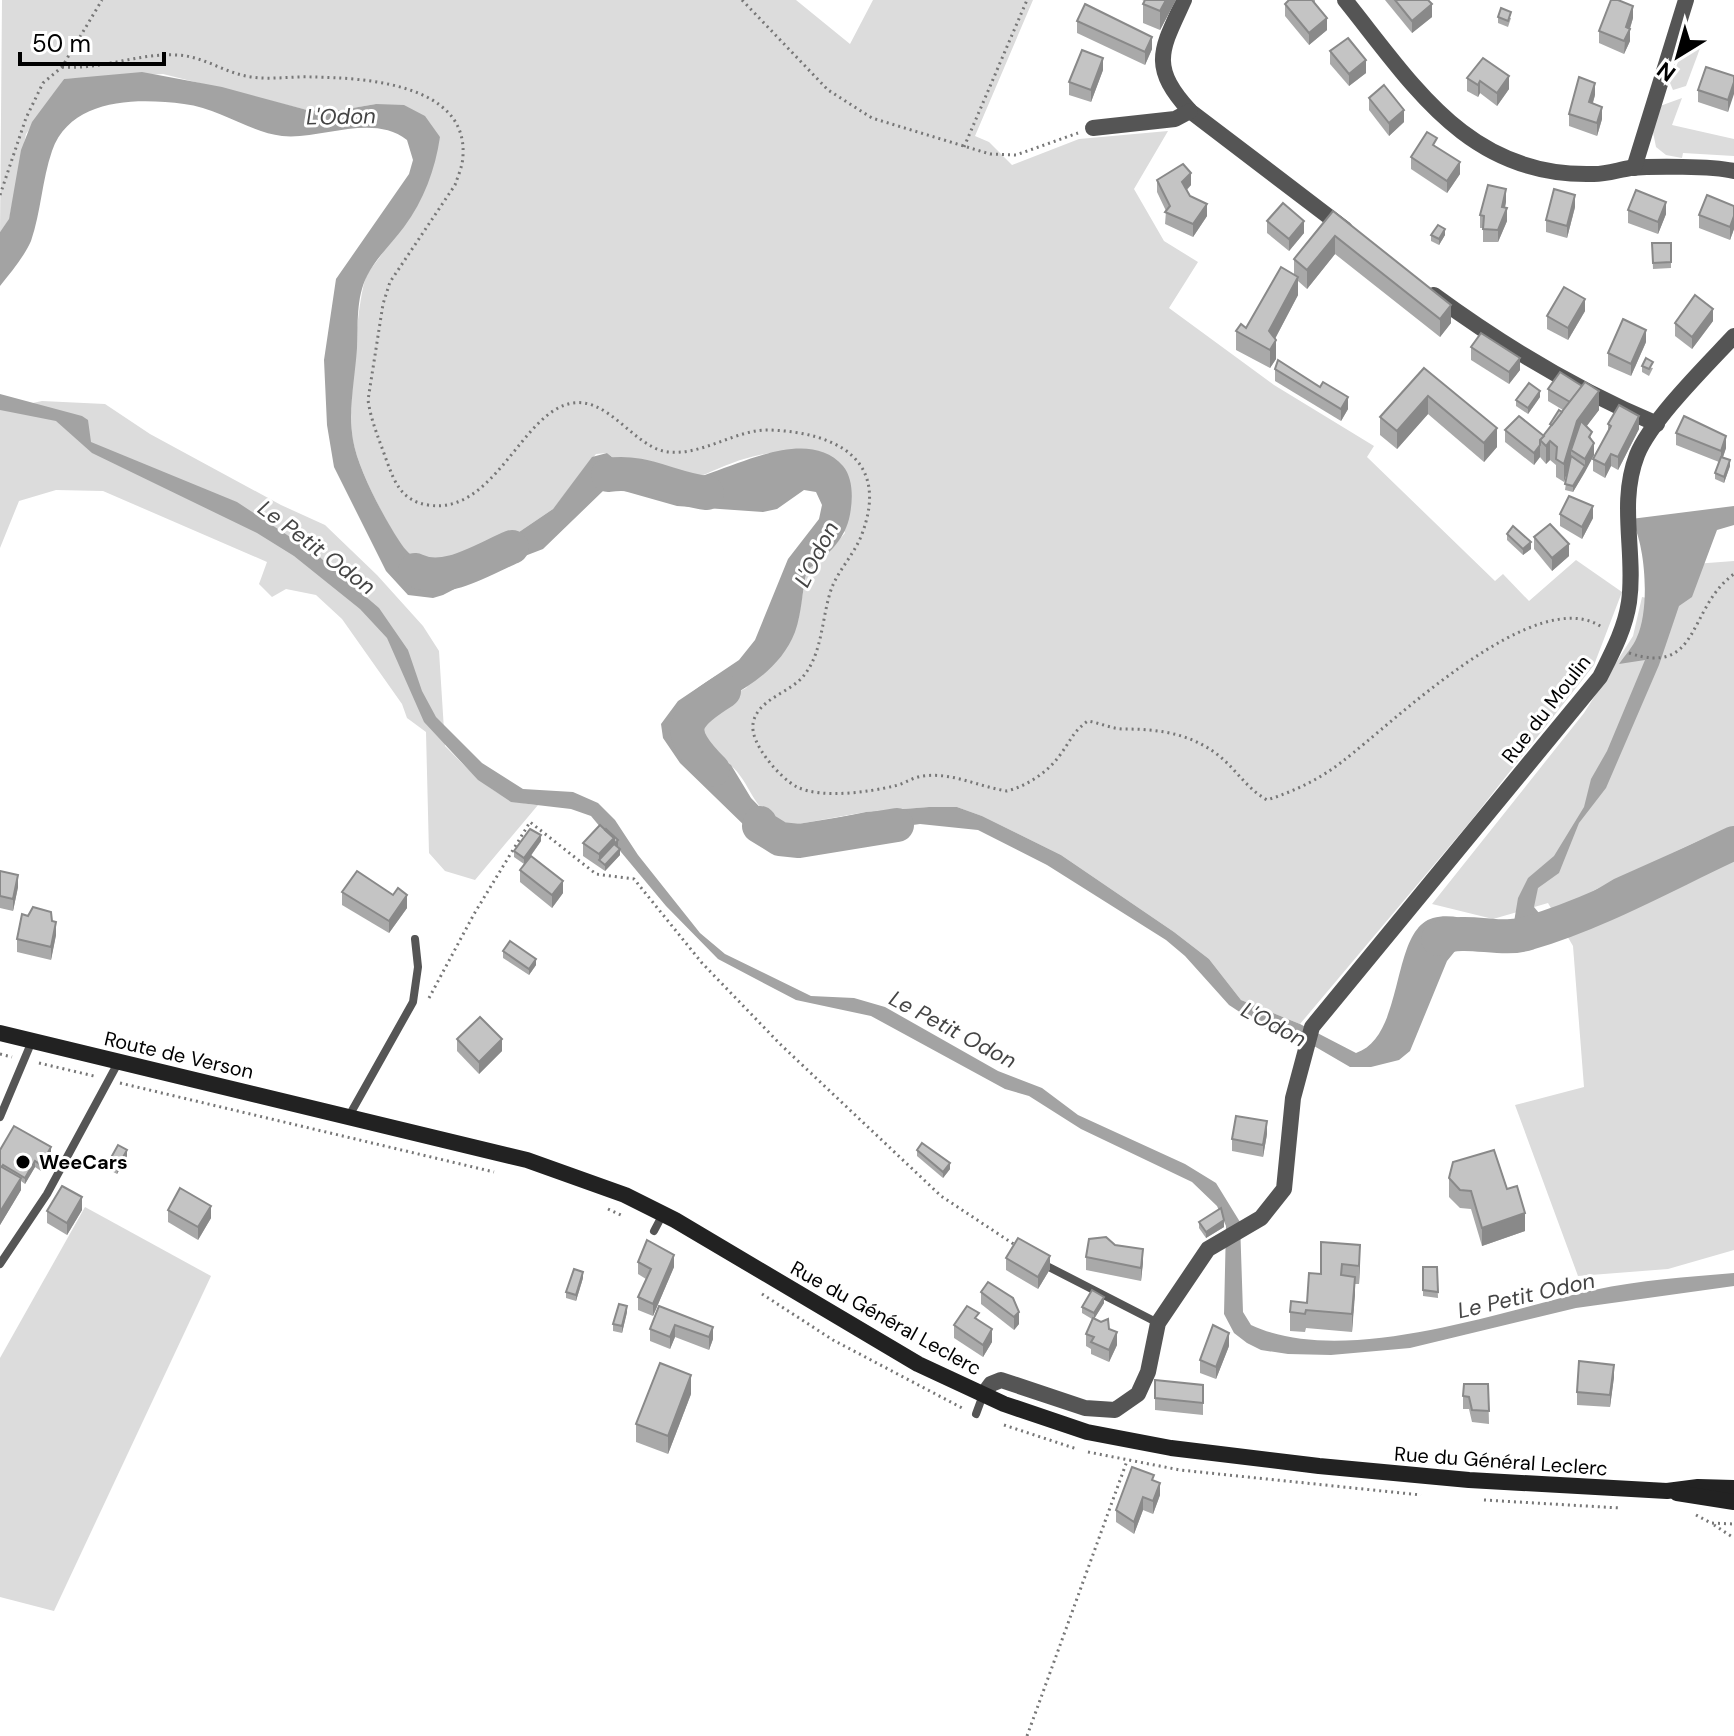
<svg xmlns="http://www.w3.org/2000/svg" width="1734" height="1736" viewBox="0 0 1734 1736" font-family="'DM Sans',sans-serif">
  <rect width="100%" height="100%" fill="#fff"/>
  <g fill="#dcdcdc">
    <path d="M 2,0 L 796,0 L 850,44 L 873,0 L 1033,0 L 975,136 L 989,142 L 1012,165 L 1079,139 L 1168,131 L 1134,189 L 1164,241 L 1198,262 L 1169,308 L 1274,385 L 1374,446 L 1367,457 L 1495,581 L 1503,574 L 1529,601 L 1576,560 L 1622,592 L 1594,665 L 1470,822 L 1300,1024 L 1241,1000 L 1209,959 L 1174,932 L 1061,855 L 982,816 L 957,807 L 929,807 L 866,812 L 787,826 C 748,809 754,784 728,763 C 713,750 685,743 684,721 L 746,688 L 798,620 L 807,570 L 825,557 L 845,533 L 824,454 C 797,449 770,451 744,459 C 718,466 688,487 661,483 C 642,480 622,465 607,453 L 596,454 L 553,509 L 473,563 C 451,575 417,567 402,546 C 385,521 359,471 353,441 C 348,417 357,300 366,277 C 370,268 378,261 383,252 C 404,215 421,175 440,137 L 376,104 L 329,112 L 307,110 L 163,74 L 64,79 L 26,134 L 9,220 L 0,232 Z"/>
    <polygon points="1687,38 1702,43 1686,86 1673,90 1670,83"/>
    <polygon points="1682,98 1672,125 1734,139 1734,156 1683,153 1682,158 1666,155 1656,147 1652,127 1660,106"/>
    <path d="M 42,401 L 105,404 L 150,434 L 281,505 L 325,525 L 377,575 L 423,626 L 439,651 L 445,746 C 473,774 497,803 538,805 L 475,880 L 445,871 L 429,853 L 426,732 L 407,718 L 402,704 L 342,619 L 316,595 L 286,589 L 272,597 L 259,584 L 267,562 L 103,491 L 56,490 L 19,501 L 0,548 L 0,410 Z"/>
    <polygon points="1734,561 1734,1250 1668,1269 1578,1276 1515,1105 1584,1087 1573,946 1548,903 1493,919 1432,904 1584,713 1633,636 1642,597 1665,602 1681,565"/>
    <polygon points="85,1207 211,1276 54,1611 0,1597 0,1358"/>
  </g>
  <g fill="#a3a3a3">
    <path d="M 142,72 L 222,87 L 307,110 L 329,112 L 376,104 L 404,105 L 425,116 L 440,137 C 435,170 424,200 404,227 C 392,243 376,258 367,276 C 356,297 358,325 357,348 C 355,378 348,410 353,440 C 358,470 385,520 402,545 C 417,567 451,575 473,563 L 553,509 L 592,457 L 607,453 C 621,465 642,479 661,483 C 703,490 799,416 843,466 C 854,479 853,502 849,519 C 843,542 826,557 807,570 C 802,590 802,613 795,632 C 776,680 726,698 684,721 L 689,736 L 731,765 L 751,798 L 772,820 L 786,826 L 803,825 L 866,812 L 929,807 L 957,807 L 982,816 L 1061,855 L 1174,932 L 1209,959 L 1241,1000 L 1300,1024 L 1356,1053 C 1406,1036 1390,930 1433,918 C 1459,911 1487,929 1514,922 L 1518,898 L 1528,878 L 1554,856 L 1584,807 L 1591,779 L 1607,751 L 1645,660 L 1619,664 C 1625,655 1633,647 1637,637 C 1650,609 1646,545 1631,519 L 1734,506 L 1734,525 L 1717,530 L 1692,597 L 1679,606 L 1659,665 L 1606,788 L 1579,823 L 1559,873 L 1538,888 L 1534,907 L 1539,913 L 1554,915 L 1614,879 L 1726,829 L 1734,828 L 1734,846 L 1552,923 L 1491,932 L 1464,940 L 1447,961 L 1410,1051 L 1399,1060 L 1371,1067 L 1350,1067 L 1314,1046 L 1264,1028 L 1229,1005 L 1185,956 L 1166,940 L 1047,865 L 978,830 L 920,824 L 786,843 L 749,830 L 680,763 L 663,738 L 661,724 L 678,701 L 739,660 L 755,640 L 788,559 L 819,519 L 822,505 L 816,492 L 804,490 L 777,509 L 763,512 L 677,506 L 617,489 L 603,491 L 543,549 L 499,566 L 443,595 L 433,598 L 408,595 L 386,571 L 334,467 L 327,425 L 324,360 L 336,279 L 409,174 L 413,160 L 407,140 C 372,113 322,140 282,136 C 249,132 219,108 184,104 C 136,98 71,98 52,151 C 42,180 41,212 31,241 C 24,257 11,272 0,286 L 0,232 L 9,219 L 21,150 L 32,122 L 64,79 Z"/>
    <path d="M 0,394 L 82,416 L 88,420 L 91,442 L 237,502 L 316,554 L 379,608 L 408,650 L 422,691 L 436,717 L 482,763 L 523,789 L 573,792 L 598,803 L 615,820 L 638,855 L 700,933 L 725,954 L 811,996 L 854,998 L 885,1007 L 998,1071 L 1042,1088 L 1078,1115 L 1185,1164 L 1216,1183 L 1240,1222 L 1243,1312 L 1251,1325 C 1343,1368 1500,1311 1594,1290 C 1640,1280 1687,1277 1734,1273 L 1734,1286 L 1576,1308 L 1410,1348 L 1331,1355 L 1288,1354 L 1261,1350 L 1247,1343 L 1234,1333 L 1224,1314 L 1226,1226 L 1217,1206 L 1192,1182 L 1081,1129 L 1029,1096 L 1005,1089 L 871,1016 L 796,1000 L 718,959 L 666,906 L 591,816 L 571,809 L 511,802 L 478,780 L 424,722 L 387,638 L 360,609 L 294,556 L 257,533 L 92,453 L 56,421 L 0,410 Z"/>
  </g>
  <g fill="none" stroke-linecap="round" stroke-linejoin="round">
    <g stroke="#a3a3a3" stroke-width="34">
      <path d="M 608,475 C 642,469 672,489 707,493"/>
      <path d="M 415,570 C 445,585 483,559 512,547"/>
      <path d="M 713,770 C 674,731 681,718 724,691"/>
      <polyline points="760,823 759,826 780,839 799,841 897,825"/>
      <path d="M 1438,939 C 1467,926 1499,943 1529,933 C 1600,912 1667,874 1734,843"/>
    </g>
    <g stroke="#777" stroke-width="3" stroke-dasharray="2 4" stroke-linecap="butt">
      <polyline points="742,0 828,90 872,118 990,154 1016,155 1078,133"/>
      <path d="M 62,67 C 101,70 138,53 177,55 C 204,56 226,74 252,77 C 272,80 293,76 313,77 C 363,78 467,83 463,155 C 463,165 458,176 455,185 L 390,282 L 383,304 L 368,400 C 371,421 379,439 386,459 C 394,481 401,501 428,505 C 495,516 522,410 573,403 C 608,398 632,443 663,451 C 699,459 736,428 771,430 C 836,433 890,459 862,534 C 855,553 840,568 832,587 C 822,614 823,651 805,674 C 792,693 757,698 753,724 C 750,744 780,778 797,787 C 822,799 869,792 894,786 C 904,784 913,777 923,776 C 953,772 979,787 1007,791 C 1027,786 1048,772 1060,755 C 1070,742 1073,731 1088,721 C 1100,723 1112,729 1124,729 C 1157,729 1190,733 1218,755 C 1236,769 1246,788 1267,800 C 1295,791 1320,779 1343,761 C 1393,723 1538,580 1603,628"/>
      <polyline points="964,147 1027,0"/>
      <polyline points="0,195 26,118 43,83 62,67 102,0"/>
      <path d="M 1629,653 C 1701,677 1687,608 1734,574"/>
      <polyline points="429,998 474,914 530,822 596,874 634,879 702,963 780,1044 941,1196 1015,1245"/>
      <polyline points="0,1054 12,1057"/>
      <polyline points="39,1063 94,1076"/>
      <polyline points="120,1083 494,1172"/>
      <polyline points="608,1209 623,1216"/>
      <polyline points="762,1294 833,1340 964,1409"/>
      <polyline points="1004,1425 1077,1449"/>
      <polyline points="1088,1452 1180,1470 1421,1495"/>
      <polyline points="1484,1500 1620,1508"/>
      <polyline points="1696,1515 1711,1523 1734,1524"/>
      <polyline points="1714,1525 1734,1538"/>
      <polyline points="1027,1736 1127,1461"/>
    </g>
    <g stroke="#555" stroke-width="8">
      <polyline points="349,1116 413,1002 418,967 415,939"/>
      <polyline points="0,1117 32,1041"/>
      <polyline points="654,1231 663,1214"/>
      <polyline points="0,1264 47,1194 119,1061"/>
      <polyline points="1045,1265 1158,1323"/>
      <polyline points="976,1414 983,1395"/>
    </g>
    <g stroke="#555" stroke-width="16">
      <path d="M 1184,0 C 1161,50 1149,66 1190,111 L 1345,229"/>
      <path d="M 1345,0 C 1414,86 1469,178 1594,174 C 1606,174 1618,170 1630,168 C 1653,166 1713,166 1734,171"/>
      <polyline points="1093,128 1175,119 1190,111"/>
      <polyline points="1634,168 1686,0"/>
      <path d="M 1434,295 C 1505,347 1576,390 1657,424"/>
      <path d="M 983,1395 L 991,1384 L 1001,1380 L 1085,1408 L 1115,1410 L 1138,1394 L 1148,1372 L 1158,1323 L 1208,1249 L 1261,1218 L 1284,1189 L 1293,1098 L 1312,1027 L 1600,677 C 1612,653 1625,629 1629,602 C 1636,553 1618,504 1637,455 C 1651,420 1707,365 1734,336"/>
    </g>
    <g stroke="#222" stroke-width="16">
      <polyline points="0,1033 527,1160 625,1195 675,1220 918,1364 1004,1404 1087,1432 1171,1448 1319,1466 1469,1480 1667,1491 1698,1487 1734,1488"/>
      <polyline points="1677,1493 1734,1502"/>
    </g>
  </g>
  <g fill="#a9a9a9">
    <polygon points="1142,0 1176,0 1160,30 1143,23 1143,4 1145,1"/>
    <polygon points="1315,0 1315,4 1327,30 1309,45 1285,16 1285,4"/>
    <polygon points="1385,0 1428,0 1432,17 1412,33"/>
    <polygon points="1498,17 1511,18 1508,27 1498,23"/>
    <polygon points="1633,18 1630,29 1630,41 1624,54 1599,43 1599,31"/>
    <polygon points="1077,21 1152,49 1145,65 1077,33"/>
    <polygon points="1330,51 1366,73 1349,86 1330,64"/>
    <polygon points="1103,70 1091,102 1069,95 1069,82"/>
    <polygon points="1734,76 1728,112 1698,102 1698,90"/>
    <polygon points="1467,78 1509,89 1497,106 1480,93 1478,97 1467,91"/>
    <polygon points="1595,95 1593,103 1602,119 1597,136 1569,126 1569,114"/>
    <polygon points="1369,98 1404,122 1389,136 1369,110"/>
    <polygon points="1437,147 1460,174 1447,193 1411,169 1411,157"/>
    <polygon points="1157,180 1191,185 1187,190 1190,196 1207,216 1193,237 1165,224 1166,211 1157,192"/>
    <polygon points="1506,202 1505,208 1507,221 1498,242 1483,242 1483,228 1480,228 1480,215"/>
    <polygon points="1734,206 1734,229 1730,240 1699,228 1699,215"/>
    <polygon points="1575,207 1567,238 1546,232 1546,220"/>
    <polygon points="1628,210 1666,214 1658,234 1628,223"/>
    <polygon points="1333,211 1451,323 1440,337 1335,254 1307,289 1298,281 1298,295 1275,339 1276,359 1270,368 1236,350 1236,331 1246,328 1294,275 1294,259"/>
    <polygon points="1267,221 1304,233 1289,251 1267,233"/>
    <polygon points="1431,235 1445,235 1439,245 1431,241"/>
    <polygon points="1652,243 1671,243 1671,268 1653,269"/>
    <polygon points="1585,311 1568,340 1547,329 1547,316"/>
    <polygon points="1713,321 1692,349 1675,336 1675,323"/>
    <polygon points="1646,342 1631,376 1608,366 1608,353"/>
    <polygon points="1471,347 1520,370 1509,384 1471,360"/>
    <polygon points="1642,366 1653,368 1649,376 1642,372"/>
    <polygon points="1424,368 1497,447 1484,462 1428,414 1397,449 1380,435 1380,417"/>
    <polygon points="1275,369 1320,387 1348,409 1341,421 1275,381"/>
    <polygon points="1548,389 1599,410 1586,426 1592,440 1594,455 1573,492 1565,490 1568,469 1564,482 1556,477 1556,465 1550,460 1546,464 1540,457 1534,465 1505,442 1505,430 1544,436 1550,428 1550,424 1563,410 1548,401"/>
    <polygon points="1540,397 1528,414 1516,406 1516,400"/>
    <polygon points="1608,424 1639,429 1618,470 1611,466 1605,478 1593,471 1593,459 1608,433"/>
    <polygon points="1676,433 1726,448 1723,457 1730,466 1724,483 1715,479 1715,473 1719,462 1676,445"/>
    <polygon points="1560,514 1593,518 1582,539 1560,526"/>
    <polygon points="1507,534 1531,549 1523,555 1507,540"/>
    <polygon points="1534,537 1569,556 1552,571 1534,549"/>
    <polygon points="541,841 528,860 563,893 552,908 520,882 520,870 524,864 514,857 514,851"/>
    <polygon points="583,843 618,846 620,855 605,871 583,856"/>
    <polygon points="0,871 18,887 13,911 0,908"/>
    <polygon points="342,892 393,895 407,908 389,933 342,905"/>
    <polygon points="28,916 52,921 56,935 51,960 17,952 17,939"/>
    <polygon points="503,951 536,965 529,975 503,958"/>
    <polygon points="457,1039 502,1051 479,1074 457,1051"/>
    <polygon points="1267,1134 1263,1157 1232,1151 1232,1139"/>
    <polygon points="0,1150 51,1154 41,1171 35,1167 25,1184 21,1181 21,1190 0,1225"/>
    <polygon points="917,1150 950,1169 943,1178 917,1156"/>
    <polygon points="127,1156 117,1174 108,1169 108,1163"/>
    <polygon points="1449,1178 1507,1189 1525,1231 1482,1246 1471,1209 1460,1208 1449,1197"/>
    <polygon points="82,1210 67,1235 47,1223 47,1211"/>
    <polygon points="168,1210 211,1218 198,1240 168,1222"/>
    <polygon points="1199,1222 1224,1227 1206,1238 1199,1228"/>
    <polygon points="1321,1242 1360,1264 1359,1284 1355,1284 1352,1332 1306,1328 1305,1332 1290,1331 1290,1312 1307,1303 1321,1274"/>
    <polygon points="1115,1245 1143,1262 1141,1281 1086,1270 1086,1257"/>
    <polygon points="1006,1258 1050,1269 1038,1289 1006,1270"/>
    <polygon points="638,1262 674,1267 653,1316 638,1310 638,1297 646,1279 638,1274"/>
    <polygon points="1423,1267 1437,1267 1438,1298 1423,1296"/>
    <polygon points="583,1278 576,1301 566,1298 566,1292"/>
    <polygon points="988,1282 1019,1324 1014,1330 981,1304 981,1292"/>
    <polygon points="1104,1303 1094,1319 1109,1329 1117,1345 1109,1362 1091,1354 1091,1349 1086,1346 1086,1334 1092,1319 1082,1313 1082,1307"/>
    <polygon points="659,1306 713,1339 709,1350 675,1337 670,1349 650,1341 650,1329"/>
    <polygon points="627,1312 622,1333 613,1331 613,1324"/>
    <polygon points="979,1320 992,1342 983,1357 954,1338 954,1325"/>
    <polygon points="1229,1346 1216,1379 1200,1373 1200,1360"/>
    <polygon points="1614,1377 1610,1407 1577,1405 1577,1392"/>
    <polygon points="1155,1380 1203,1385 1203,1415 1155,1410"/>
    <polygon points="1488,1384 1489,1424 1472,1422 1469,1409 1463,1409 1463,1396"/>
    <polygon points="691,1394 668,1454 636,1442 636,1424"/>
    <polygon points="1154,1481 1160,1495 1153,1514 1143,1510 1134,1534 1116,1522 1116,1510"/>
  </g>
  <g fill="#898989">
    <polygon points="1166,0 1176,0 1160,30 1160,11"/>
    <polygon points="1432,4 1432,17 1412,33 1412,21"/>
    <polygon points="1633,6 1633,18 1628,34 1630,29 1630,41 1624,54 1626,27"/>
    <polygon points="1327,18 1327,30 1309,45 1309,33"/>
    <polygon points="1152,37 1152,49 1145,65 1145,52"/>
    <polygon points="1103,58 1103,70 1091,102 1091,90"/>
    <polygon points="1366,60 1366,73 1349,86 1349,74"/>
    <polygon points="1509,76 1509,89 1497,106 1497,93"/>
    <polygon points="1480,81 1480,93 1478,97 1478,85"/>
    <polygon points="1734,82 1734,94 1728,112 1728,100"/>
    <polygon points="1595,83 1595,95 1589,114 1589,102"/>
    <polygon points="1602,107 1602,119 1597,136 1597,123"/>
    <polygon points="1404,110 1404,122 1389,136 1389,123"/>
    <polygon points="1460,162 1460,174 1447,193 1447,181"/>
    <polygon points="1191,173 1191,185 1182,194 1182,182"/>
    <polygon points="1506,189 1506,202 1502,219 1502,207"/>
    <polygon points="1575,195 1575,207 1567,238 1567,226"/>
    <polygon points="1666,202 1666,214 1658,234 1658,222"/>
    <polygon points="1207,204 1207,216 1193,237 1193,224"/>
    <polygon points="1507,208 1507,221 1498,242 1498,230"/>
    <polygon points="1734,216 1734,229 1730,240 1730,227"/>
    <polygon points="1304,221 1304,233 1289,251 1289,239"/>
    <polygon points="1445,229 1445,235 1439,245 1439,239"/>
    <polygon points="1335,236 1335,254 1307,289 1307,270"/>
    <polygon points="1298,277 1298,295 1269,350 1269,331"/>
    <polygon points="1585,299 1585,311 1568,340 1568,328"/>
    <polygon points="1451,305 1451,323 1440,337 1440,319"/>
    <polygon points="1713,309 1713,321 1692,349 1692,337"/>
    <polygon points="1646,330 1646,342 1631,376 1631,364"/>
    <polygon points="1276,340 1276,359 1270,368 1270,350"/>
    <polygon points="1520,358 1520,370 1509,384 1509,372"/>
    <polygon points="1540,391 1540,397 1528,414 1528,408"/>
    <polygon points="1599,391 1599,410 1577,439 1571,450 1571,460 1564,482 1564,464 1577,421"/>
    <polygon points="1428,396 1428,414 1397,449 1397,431"/>
    <polygon points="1348,397 1348,409 1341,421 1341,409"/>
    <polygon points="1639,416 1639,429 1618,470 1618,457"/>
    <polygon points="1497,428 1497,447 1484,462 1484,443"/>
    <polygon points="1726,436 1726,448 1721,463 1721,451"/>
    <polygon points="1550,441 1550,460 1546,464 1546,446"/>
    <polygon points="1594,443 1594,455 1585,472 1585,459"/>
    <polygon points="1540,445 1540,457 1534,465 1534,453"/>
    <polygon points="1611,454 1611,466 1605,478 1605,465"/>
    <polygon points="1730,460 1730,466 1724,483 1724,477"/>
    <polygon points="1585,466 1585,472 1573,492 1573,486"/>
    <polygon points="1593,506 1593,518 1582,539 1582,527"/>
    <polygon points="1531,542 1531,549 1523,555 1523,549"/>
    <polygon points="1569,544 1569,556 1552,571 1552,558"/>
    <polygon points="541,835 541,841 524,865 524,858"/>
    <polygon points="614,838 618,840 618,846 602,863 599,860 599,854"/>
    <polygon points="620,849 620,855 605,871 605,865"/>
    <polygon points="18,875 18,887 13,911 13,899"/>
    <polygon points="563,881 563,893 552,908 552,895"/>
    <polygon points="407,895 407,908 389,933 389,921"/>
    <polygon points="56,922 56,935 51,960 51,947"/>
    <polygon points="536,959 536,965 529,975 529,969"/>
    <polygon points="502,1039 502,1051 479,1074 479,1062"/>
    <polygon points="1267,1121 1267,1134 1263,1157 1263,1145"/>
    <polygon points="51,1147 51,1154 41,1171 41,1165"/>
    <polygon points="127,1150 127,1156 117,1174 117,1168"/>
    <polygon points="35,1161 35,1167 25,1184 25,1178"/>
    <polygon points="950,1163 950,1169 943,1178 943,1172"/>
    <polygon points="21,1178 21,1190 0,1225 0,1212"/>
    <polygon points="82,1197 82,1210 67,1235 67,1223"/>
    <polygon points="211,1206 211,1218 198,1240 198,1227"/>
    <polygon points="1525,1213 1525,1231 1482,1246 1482,1228"/>
    <polygon points="1224,1220 1224,1227 1206,1238 1206,1232"/>
    <polygon points="1360,1245 1360,1264 1359,1284 1359,1266"/>
    <polygon points="1143,1249 1143,1262 1141,1281 1141,1268"/>
    <polygon points="674,1255 674,1267 653,1316 653,1304"/>
    <polygon points="1050,1256 1050,1269 1038,1289 1038,1277"/>
    <polygon points="583,1272 583,1278 576,1301 576,1295"/>
    <polygon points="1355,1277 1355,1295 1352,1332 1352,1314"/>
    <polygon points="1104,1297 1104,1303 1094,1319 1094,1313"/>
    <polygon points="627,1306 627,1312 622,1333 622,1326"/>
    <polygon points="1019,1312 1019,1324 1014,1330 1014,1317"/>
    <polygon points="675,1325 675,1337 670,1349 670,1337"/>
    <polygon points="713,1327 713,1339 709,1350 709,1337"/>
    <polygon points="992,1329 992,1342 983,1357 983,1345"/>
    <polygon points="1117,1332 1117,1345 1109,1362 1109,1350"/>
    <polygon points="1229,1333 1229,1346 1216,1379 1216,1367"/>
    <polygon points="1614,1365 1614,1377 1610,1407 1610,1395"/>
    <polygon points="691,1375 691,1394 668,1454 668,1436"/>
    <polygon points="1160,1483 1160,1495 1153,1514 1153,1501"/>
    <polygon points="1143,1497 1143,1510 1134,1534 1134,1522"/>
  </g>
  <g fill="#c4c4c4" stroke="#898989" stroke-width="2">
    <polygon points="1145,0 1166,0 1160,11 1143,4"/>
    <polygon points="1289,0 1312,0 1327,18 1309,33 1285,4"/>
    <polygon points="1395,0 1428,0 1432,4 1412,21"/>
    <polygon points="1611,0 1618,0 1633,6 1626,27 1630,29 1624,41 1599,31"/>
    <polygon points="1085,4 1152,37 1145,52 1077,21"/>
    <polygon points="1501,8 1511,12 1508,21 1498,17"/>
    <polygon points="1348,38 1366,60 1349,74 1330,51"/>
    <polygon points="1082,50 1103,58 1091,90 1069,82"/>
    <polygon points="1483,58 1509,76 1497,93 1480,81 1478,85 1467,78"/>
    <polygon points="1706,67 1734,76 1734,82 1728,100 1698,90"/>
    <polygon points="1579,77 1595,83 1589,102 1602,107 1597,123 1569,114"/>
    <polygon points="1384,85 1404,110 1389,123 1369,98"/>
    <polygon points="1427,132 1437,138 1433,145 1460,162 1447,181 1411,157"/>
    <polygon points="1183,164 1191,173 1182,182 1190,196 1207,204 1193,224 1165,212 1170,206 1157,180"/>
    <polygon points="1488,185 1506,189 1502,207 1507,208 1498,230 1483,229 1484,216 1480,215"/>
    <polygon points="1554,189 1575,195 1567,226 1546,220"/>
    <polygon points="1636,190 1666,202 1658,222 1628,210"/>
    <polygon points="1707,195 1734,206 1734,216 1730,227 1699,215"/>
    <polygon points="1283,203 1304,221 1289,239 1267,221"/>
    <polygon points="1333,211 1451,305 1440,319 1335,236 1307,270 1294,259"/>
    <polygon points="1438,225 1445,229 1439,239 1431,235"/>
    <polygon points="1652,243 1671,243 1671,262 1653,263"/>
    <polygon points="1281,267 1298,277 1269,331 1276,340 1270,350 1236,331 1241,324 1246,328"/>
    <polygon points="1564,287 1585,299 1568,328 1547,316"/>
    <polygon points="1695,295 1713,309 1692,337 1675,323"/>
    <polygon points="1623,319 1646,330 1631,364 1608,353"/>
    <polygon points="1481,333 1520,358 1509,372 1471,347"/>
    <polygon points="1646,358 1653,362 1649,369 1642,366"/>
    <polygon points="1278,360 1320,387 1323,382 1348,397 1341,409 1275,369"/>
    <polygon points="1424,368 1497,428 1484,443 1428,396 1397,431 1380,417"/>
    <polygon points="1560,372 1582,386 1570,402 1548,389"/>
    <polygon points="1585,382 1599,391 1577,421 1564,464 1556,459 1557,447 1550,441 1546,446 1540,440"/>
    <polygon points="1529,383 1540,391 1528,408 1516,400"/>
    <polygon points="1619,405 1639,416 1618,457 1611,454 1605,465 1593,459 1611,426 1608,424"/>
    <polygon points="1559,410 1562,412 1552,425 1550,424"/>
    <polygon points="1519,416 1544,436 1540,440 1540,445 1534,453 1505,430"/>
    <polygon points="1684,416 1726,436 1721,451 1676,433"/>
    <polygon points="1581,421 1592,432 1589,437 1594,443 1585,459 1571,450"/>
    <polygon points="1571,456 1585,466 1573,486 1565,484"/>
    <polygon points="1721,457 1730,460 1724,477 1715,473"/>
    <polygon points="1569,496 1593,506 1582,527 1560,514"/>
    <polygon points="1550,524 1569,544 1552,558 1534,537"/>
    <polygon points="1513,526 1531,542 1523,549 1507,534"/>
    <polygon points="600,825 614,838 599,854 583,843"/>
    <polygon points="530,829 541,835 524,858 514,851"/>
    <polygon points="606,829 618,840 614,844 614,838 605,830"/>
    <polygon points="614,844 620,849 605,865 599,860"/>
    <polygon points="531,856 563,881 552,895 520,870"/>
    <polygon points="0,871 18,875 13,899 0,896"/>
    <polygon points="357,871 393,895 398,888 407,895 389,921 342,892"/>
    <polygon points="33,907 51,912 52,921 56,922 51,947 17,939 22,914 28,916"/>
    <polygon points="510,941 536,959 529,969 503,951"/>
    <polygon points="480,1017 502,1039 479,1062 457,1039"/>
    <polygon points="1236,1116 1267,1121 1263,1145 1232,1139"/>
    <polygon points="14,1126 51,1147 41,1165 35,1161 25,1178 3,1165 2,1167 0,1166 0,1150"/>
    <polygon points="922,1143 950,1163 943,1172 917,1150"/>
    <polygon points="118,1145 127,1150 117,1168 108,1163"/>
    <polygon points="1494,1150 1507,1189 1517,1186 1525,1213 1482,1228 1471,1191 1460,1190 1449,1178 1453,1162"/>
    <polygon points="0,1166 21,1178 0,1212"/>
    <polygon points="62,1186 82,1197 67,1223 47,1211"/>
    <polygon points="180,1188 211,1206 198,1227 168,1210"/>
    <polygon points="1221,1208 1224,1220 1206,1232 1199,1222"/>
    <polygon points="1106,1237 1115,1245 1143,1249 1141,1268 1086,1257 1089,1239"/>
    <polygon points="1018,1238 1050,1256 1038,1277 1006,1258"/>
    <polygon points="647,1240 674,1255 653,1304 638,1297 651,1269 638,1262"/>
    <polygon points="1321,1242 1360,1245 1359,1266 1342,1264 1341,1275 1355,1277 1352,1314 1306,1310 1305,1314 1290,1312 1291,1301 1307,1303 1309,1273 1321,1274"/>
    <polygon points="1423,1267 1437,1267 1438,1292 1423,1290"/>
    <polygon points="574,1269 583,1272 576,1295 566,1292"/>
    <polygon points="988,1282 1013,1298 1019,1312 1014,1317 981,1292"/>
    <polygon points="1092,1290 1104,1297 1094,1313 1082,1307"/>
    <polygon points="619,1304 627,1306 622,1326 613,1324"/>
    <polygon points="659,1306 713,1327 709,1337 675,1325 670,1337 650,1329"/>
    <polygon points="967,1306 979,1313 975,1318 992,1329 983,1345 954,1325"/>
    <polygon points="1093,1318 1101,1322 1108,1319 1109,1329 1117,1332 1109,1350 1091,1342 1094,1337 1086,1334"/>
    <polygon points="1213,1325 1229,1333 1216,1367 1200,1360"/>
    <polygon points="1579,1361 1614,1365 1610,1395 1577,1392"/>
    <polygon points="660,1363 691,1375 668,1436 636,1424"/>
    <polygon points="1155,1380 1203,1385 1203,1403 1155,1398"/>
    <polygon points="1464,1384 1488,1384 1489,1411 1472,1410 1469,1397 1463,1396"/>
    <polygon points="1132,1467 1154,1475 1152,1480 1160,1483 1153,1501 1143,1497 1134,1522 1116,1510"/>
  </g>
  <circle fill="#000" stroke="#fff" stroke-width="3" cx="23" cy="1162" r="8"/>
  <g text-anchor="middle" stroke-width="6" stroke-linejoin="round" paint-order="stroke">
    <g font-size="20" fill="#000" stroke="#fff">
      <text transform="translate(1546 709) rotate(-52)" y="7">Rue du Moulin</text>
      <text transform="translate(179 1055) rotate(13)" y="7">Route de Verson</text>
      <text transform="translate(886 1318) rotate(29)" y="7">Rue du Général Leclerc</text>
      <text transform="translate(1501 1461) rotate(4)" y="7">Rue du Général Leclerc</text>
    </g>
    <g font-size="20" font-weight="bold" fill="#000" stroke="#fff" text-anchor="start">
      <text x="39" y="1169">WeeCars</text>
    </g>
    <g font-size="22" font-style="italic" fill="#444" stroke="#fff">
      <text transform="translate(341 116) rotate(-1)" y="8">L'Odon</text>
      <text transform="translate(317 547) rotate(37)" y="8">Le Petit Odon</text>
      <text transform="translate(816 554) rotate(-63)" y="8">L'Odon</text>
      <text transform="translate(1274 1024) rotate(28)" y="8">L'Odon</text>
      <text transform="translate(953 1029) rotate(28)" y="8">Le Petit Odon</text>
      <text transform="translate(1526 1295) rotate(-13)" y="8">Le Petit Odon</text>
    </g>
  </g>
  <g transform="translate(1678 56) rotate(217)" stroke="#ffffff" stroke-width="6" paint-order="stroke">
  <path d="M0-6L14 30L0 20L-14 30Z" fill="#000000"/>
  <text y="-12" font-size="22" font-weight="bold" text-anchor="middle" fill="#000000">N</text>
  </g>
  <path d="M20 52v12h144v-12" fill="none" stroke="#000000" stroke-width="4"/>
  <text x="32" y="52" font-size="24" fill="#000000" stroke="#ffffff" stroke-width="6" paint-order="stroke">50 m</text>
</svg>
